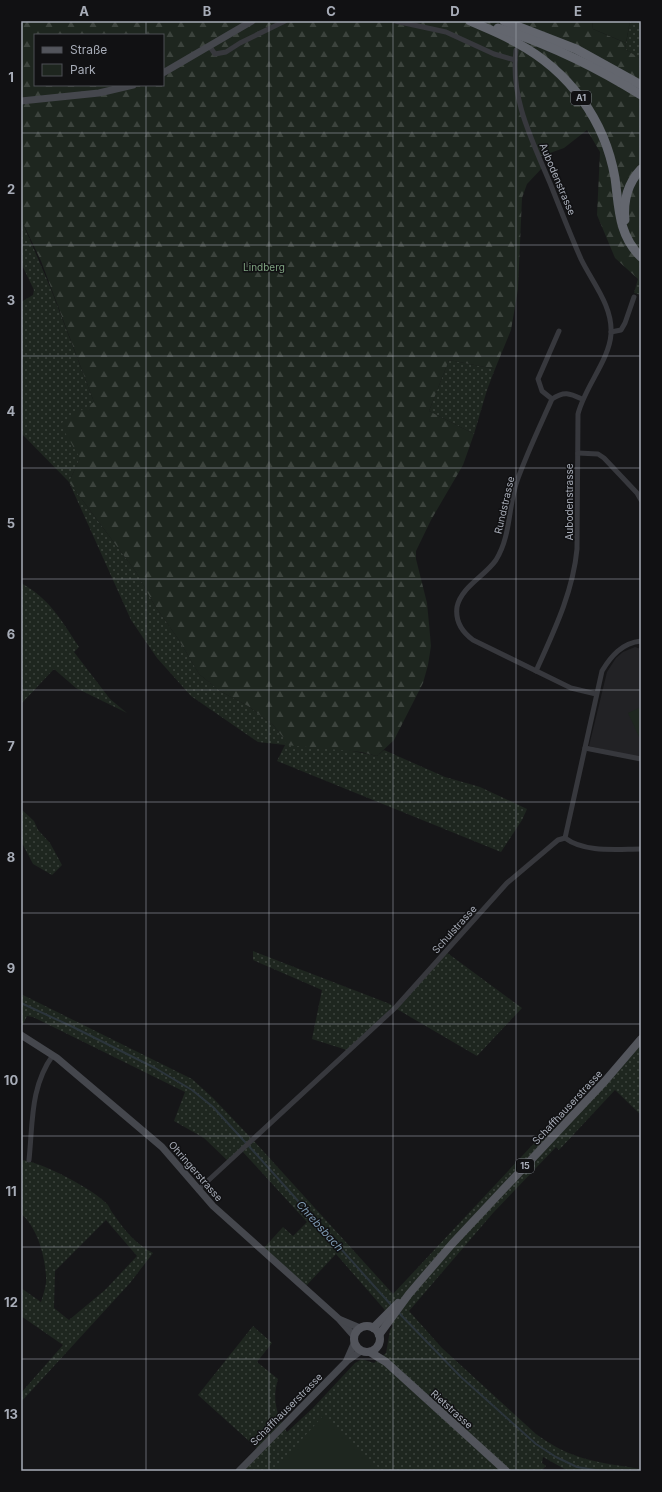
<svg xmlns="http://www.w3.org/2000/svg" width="662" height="1492" viewBox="0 0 662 1492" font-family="Inter,sans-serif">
  <defs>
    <pattern id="grass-dots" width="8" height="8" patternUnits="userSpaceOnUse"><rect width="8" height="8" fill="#1e261f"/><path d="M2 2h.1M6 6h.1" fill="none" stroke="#3c433d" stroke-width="1.8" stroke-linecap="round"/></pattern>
    <pattern id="forest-firs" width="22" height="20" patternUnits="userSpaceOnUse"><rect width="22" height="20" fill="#1e261f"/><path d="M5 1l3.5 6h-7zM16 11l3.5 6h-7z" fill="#3c433d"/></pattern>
  </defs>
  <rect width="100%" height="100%" fill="#161618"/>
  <polygon fill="#222225" points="635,647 641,649 641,758 589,746 607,672 616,658 623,652"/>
  <g fill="url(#grass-dots)" fill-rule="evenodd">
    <polygon points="630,21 641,21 641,59 625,49"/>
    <polygon points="21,219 51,289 94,402 80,458 69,482 136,572 155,606 179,640 199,674 220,691 248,706 273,725 283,737 377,756 384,750 445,777 480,787 527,809 522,820 501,852 277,761 285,745 258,742 191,696 157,658 131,620 69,482 21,433 21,302 33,295 34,290 21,263"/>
    <polygon points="638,279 641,279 641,295 634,293"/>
    <polygon points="449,360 495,369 487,390 474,434 429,411"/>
    <path d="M 21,583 C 49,598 62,621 79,647 L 74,652 L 110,699 L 127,713 L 76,688 L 54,669 L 21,704 Z"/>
    <polygon points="21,809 34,821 38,830 50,843 62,865 52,875 33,864 21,841"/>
    <polygon points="253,951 390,1004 395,1008 446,952 522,1008 477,1056 395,1008 350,1051 312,1039 322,990 253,960"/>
    <path d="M 21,994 L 192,1079 L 213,1098 L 253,1140 L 393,1294 L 567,1108 L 575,1112 L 641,1039 L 641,1115 L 615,1090 L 559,1150 L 556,1147 L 493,1213 L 409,1311 L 442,1348 L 536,1434 C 573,1461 598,1462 641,1469 L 641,1471 L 568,1471 L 543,1457 L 542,1463 L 546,1466 L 541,1471 L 239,1471 L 259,1450 L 198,1395 L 253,1326 L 272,1343 L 257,1362 L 278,1379 C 272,1398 276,1415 287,1432 L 313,1408 L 355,1363 L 362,1359 L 374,1363 L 386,1353 L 390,1330 L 393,1326 L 384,1309 L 336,1254 L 304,1288 L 262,1250 L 283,1227 L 293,1236 L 307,1222 L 242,1151 L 229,1162 L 204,1138 L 174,1121 L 185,1092 L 33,1017 L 27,1016 L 21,1028 Z"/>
    <path d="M 21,1160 C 40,1161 95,1190 108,1205 C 110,1208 111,1212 114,1215 C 124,1230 137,1245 153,1253 L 130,1283 L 21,1402 L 21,1393 L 63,1345 L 21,1316 L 21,1288 L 41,1302 C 43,1296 45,1289 46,1283 C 47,1262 38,1227 21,1214 ZM 106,1220 L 137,1256 L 105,1290 L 69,1320 L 54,1308 L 55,1271 Z"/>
  </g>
  <path fill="url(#forest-firs)" fill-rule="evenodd" d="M 21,21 L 592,21 L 593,29 L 626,43 L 625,49 L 641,59 L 641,279 L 638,279 L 615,258 L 597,215 L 600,152 L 587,130 L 564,148 L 539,157 L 543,167 L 527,184 L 522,198 L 518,289 L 511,330 L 495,369 L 449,360 L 429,411 L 474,434 L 463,465 L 431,520 L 416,551 L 416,559 L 427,603 L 429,624 L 431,646 L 428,665 L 423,683 L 394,740 L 377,756 L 361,752 L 286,745 L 283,737 L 273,725 L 248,706 L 220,691 L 199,674 L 179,640 L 155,606 L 136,572 L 69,482 L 80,458 L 60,424 L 94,402 L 41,261 L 21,219 ZM 35,35 L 163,35 L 163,85 L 35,85 Z"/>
  <g fill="#1e261f">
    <polygon points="592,21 630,21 626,43 593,29"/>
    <polygon points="641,707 641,741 628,713"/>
    <polygon points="323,1416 382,1471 273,1471"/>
  </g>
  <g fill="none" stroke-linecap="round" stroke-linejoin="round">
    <g stroke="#2c353c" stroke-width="2">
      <polyline points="21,1003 73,1027 155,1068 192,1090 213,1107 257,1155 392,1306"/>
      <polyline points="398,1312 461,1377 536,1444 556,1457 577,1467 601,1471"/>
    </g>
    <g stroke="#37383d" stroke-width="5">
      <polyline points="395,21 446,32 494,54 515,60"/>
      <polyline points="210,47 215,54 226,52 240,43 285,21"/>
      <path d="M 516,50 C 510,98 532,140 550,183 C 560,208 570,234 581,259 C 592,282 613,306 611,334 C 609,361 585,386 578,414 L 577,549 C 573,592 554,631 536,671"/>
      <polyline points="611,332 621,330 625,323 634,297"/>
      <polyline points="552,399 542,391 538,379 559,331"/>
      <path d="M 582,399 C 569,393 564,391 552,399 C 540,426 527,453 517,481 C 508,507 511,536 496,560 C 485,576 461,587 457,607 C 455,622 462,632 473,640 L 571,688 L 596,694"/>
      <polyline points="578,453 598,454 604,458 637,493 641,500"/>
      <polyline points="585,748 641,759"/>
      <path d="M 565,838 C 585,853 617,849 641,849"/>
      <path d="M 29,1160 C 33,1122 30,1087 53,1055"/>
      <path d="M 198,1190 L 395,1008 L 507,883 L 558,840 L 565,838 L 602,671 C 611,656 622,643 641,641"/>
    </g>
    <g stroke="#45474d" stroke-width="7">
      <polyline points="163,73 252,21"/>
      <polyline points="21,101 99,93 133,85"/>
      <polyline points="21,1035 57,1058 162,1147 213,1206 339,1319 354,1336"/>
      <polyline points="341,1320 360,1328"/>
      <polyline points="347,1360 354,1344"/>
      <polyline points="239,1471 347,1361 361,1351"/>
    </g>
    <g stroke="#53555c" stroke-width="8">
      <circle cx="367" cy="1339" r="13"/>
      <polyline points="373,1328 398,1303"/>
      <polyline points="379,1335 409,1294 452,1244 605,1081 641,1039"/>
      <polyline points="370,1352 386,1362 506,1471"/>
    </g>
    <g stroke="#63666e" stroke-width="9">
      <path d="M 470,21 C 486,28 502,34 517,43 C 569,71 605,120 615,178 C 619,207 618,235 641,257"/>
      <polyline points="504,21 576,49 641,85"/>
      <path d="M 498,28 C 549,44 596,67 641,95"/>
      <path d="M 625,220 C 623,200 628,183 641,169"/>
    </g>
  </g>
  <path fill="none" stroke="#a8adb8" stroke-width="1" stroke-opacity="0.55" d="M 146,21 L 146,35M 269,21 L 269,1471M 393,21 L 393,1471M 516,21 L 516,1471M 146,85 L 146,1471M 21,133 L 641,133M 21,245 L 641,245M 21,356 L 641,356M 21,468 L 641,468M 21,579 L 641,579M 21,690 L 641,690M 21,802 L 641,802M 21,913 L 641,913M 21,1024 L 641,1024M 21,1136 L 641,1136M 21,1247 L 641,1247M 21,1359 L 641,1359"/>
  <g text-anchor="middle" stroke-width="3" stroke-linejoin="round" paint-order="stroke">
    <g fill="#111113" stroke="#7b7e86" stroke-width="1">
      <rect x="571" y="91" width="20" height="14" rx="3"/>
      <rect x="516" y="1159" width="18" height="14" rx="3"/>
    </g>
    <g font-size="9" font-weight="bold" fill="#a8adb8">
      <text x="581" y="101">A1</text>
      <text x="525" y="1169">15</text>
    </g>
    <g font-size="10" fill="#a8adb8" stroke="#111113">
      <text transform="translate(558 179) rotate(67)" y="4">Aubodenstrasse</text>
      <text transform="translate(569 502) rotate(-90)" y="4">Aubodenstrasse</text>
      <text transform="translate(504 505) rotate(-77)" y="4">Rundstrasse</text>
      <text transform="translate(454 929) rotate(-48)" y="4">Schulstrasse</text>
      <text transform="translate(567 1107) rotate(-47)" y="4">Schaffhauserstrasse</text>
      <text transform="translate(196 1171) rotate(49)" y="4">Ohringerstrasse</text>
      <text transform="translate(286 1409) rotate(-45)" y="4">Schaffhauserstrasse</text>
      <text transform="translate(452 1409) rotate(42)" y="4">Rietstrasse</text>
    </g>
    <g font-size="10" fill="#7fa381" stroke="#111113">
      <text x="264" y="271">Lindberg</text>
    </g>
    <g font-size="11" font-style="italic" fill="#7f9bb3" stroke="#111113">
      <text transform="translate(320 1226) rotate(48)" y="4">Chrebsbach</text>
    </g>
  </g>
  <rect width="662" height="1492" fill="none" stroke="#111113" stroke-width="44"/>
  <rect x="34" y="34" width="130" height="52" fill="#111113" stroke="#4d4f55"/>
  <rect x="42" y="47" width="20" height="6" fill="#53555c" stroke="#4d4f55"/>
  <text x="70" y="54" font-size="12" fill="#a8adb8">Straße</text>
  <rect x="42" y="64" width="20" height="12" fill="#1e261f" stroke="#4d4f55"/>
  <text x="70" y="74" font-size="12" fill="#a8adb8">Park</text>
  <rect x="22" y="22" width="618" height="1448" fill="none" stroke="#a8adb8" stroke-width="1.5"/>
  <g font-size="13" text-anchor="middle" font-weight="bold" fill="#a8adb8">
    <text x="84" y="16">A</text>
    <text x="207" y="16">B</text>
    <text x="331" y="16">C</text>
    <text x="455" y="16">D</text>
    <text x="578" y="16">E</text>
    <text x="11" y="82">1</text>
    <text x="11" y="194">2</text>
    <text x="11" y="305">3</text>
    <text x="11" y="416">4</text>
    <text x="11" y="528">5</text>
    <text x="11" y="639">6</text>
    <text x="11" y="751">7</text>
    <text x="11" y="862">8</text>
    <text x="11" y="973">9</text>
    <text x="11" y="1085">10</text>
    <text x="11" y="1196">11</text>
    <text x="11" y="1307">12</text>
    <text x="11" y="1419">13</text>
  </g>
</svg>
